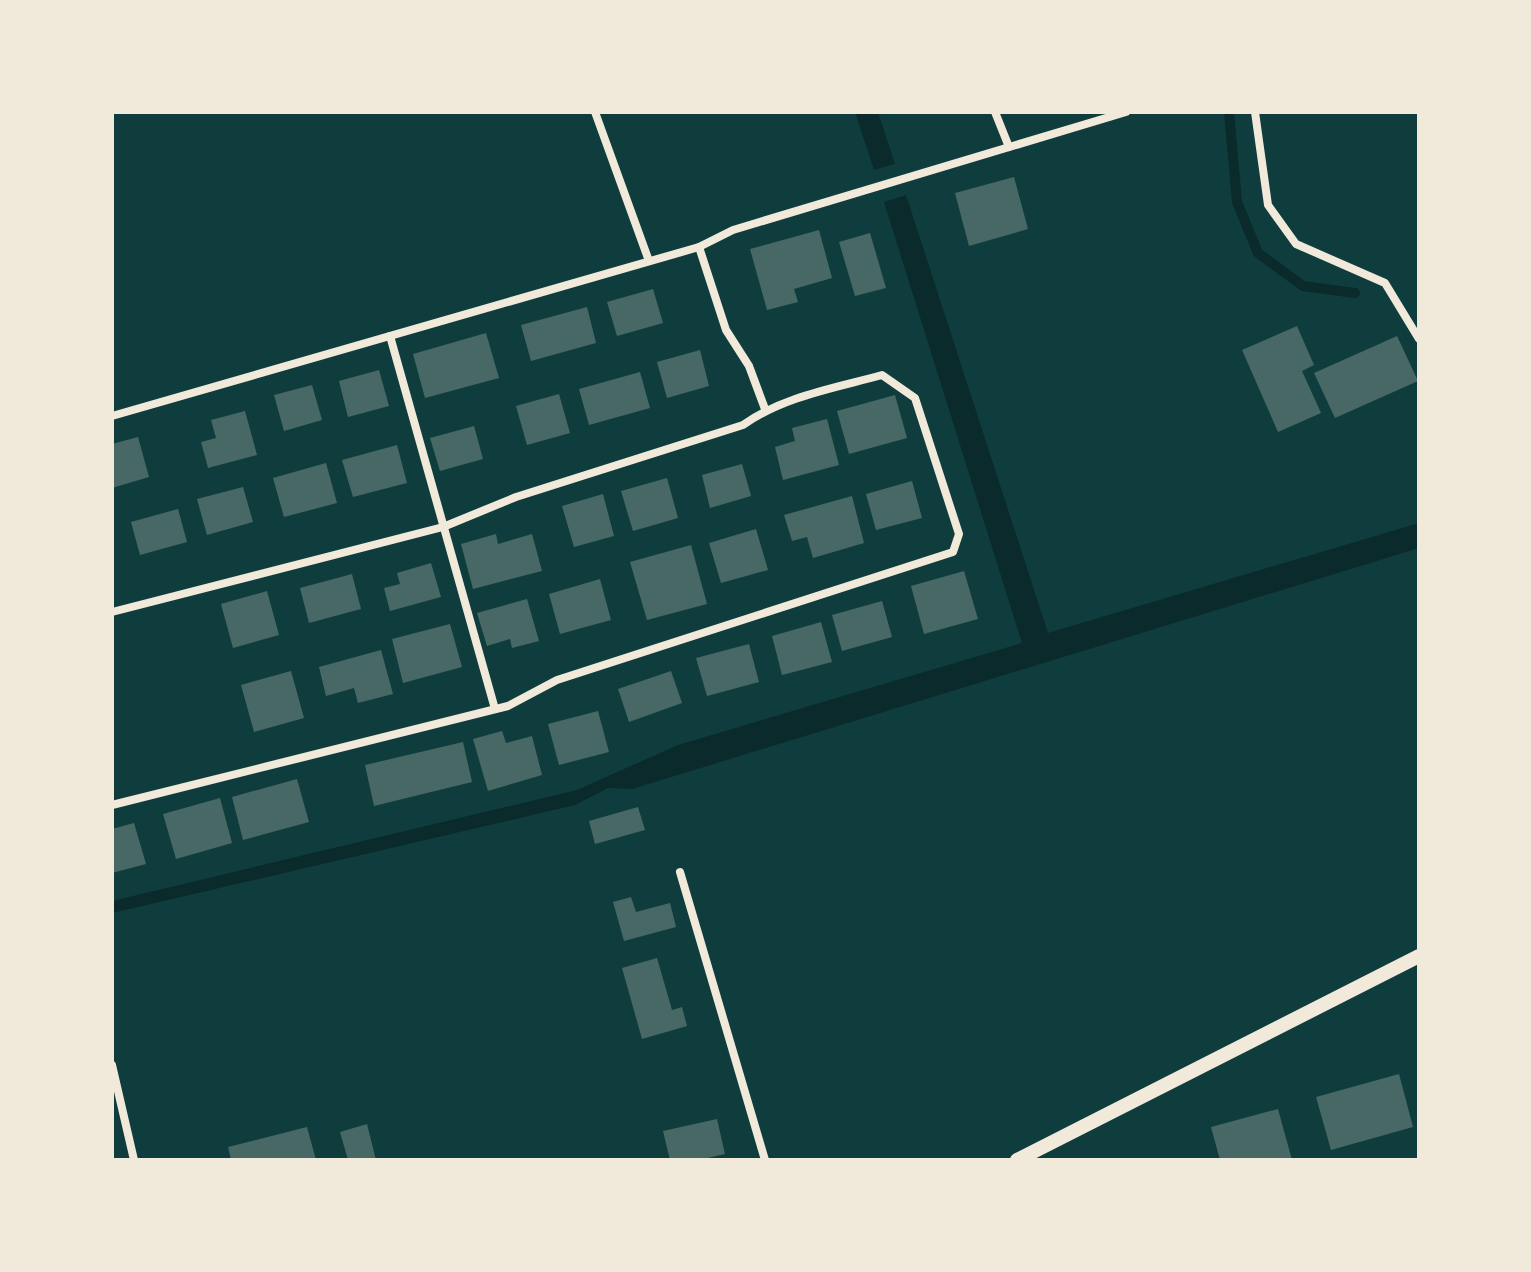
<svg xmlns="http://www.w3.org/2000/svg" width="1531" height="1272" viewBox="0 0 1531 1272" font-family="Commissioner,sans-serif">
  <rect width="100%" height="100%" fill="#0f3d3e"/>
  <g fill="#0a2a2b">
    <polygon points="855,112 878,112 895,164 874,170"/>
    <polygon points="906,195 1048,633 1419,523 1419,548 632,789 608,788 575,805 112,913 112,901 577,790 678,745 1022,643 884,202"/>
  </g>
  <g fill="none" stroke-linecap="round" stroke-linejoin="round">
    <polyline stroke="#0a2a2b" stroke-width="10" points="1229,112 1237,202 1258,253 1303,286 1355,293"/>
  </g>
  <g fill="#486865">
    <polygon points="1014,177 1028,229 969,246 955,193"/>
    <polygon points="819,230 832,278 794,289 798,302 767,310 750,249"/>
    <polygon points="870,233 886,288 855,296 839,242"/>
    <polygon points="653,289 663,323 617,336 607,302"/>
    <polygon points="587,307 596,343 531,361 521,325"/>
    <polygon points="1297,326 1314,365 1302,371 1321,413 1278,432 1242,350"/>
    <polygon points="486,333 499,378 425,398 413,354"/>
    <polygon points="1397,336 1418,381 1335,418 1314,373"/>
    <polygon points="700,350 709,386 667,398 657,362"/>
    <polygon points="379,370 389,406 348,417 339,381"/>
    <polygon points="640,372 650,408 589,425 579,389"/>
    <polygon points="312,385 322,420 284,431 274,395"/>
    <polygon points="559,394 570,433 527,445 516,406"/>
    <polygon points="895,395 907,438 849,454 837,411"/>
    <polygon points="245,411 257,455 208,468 201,442 216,438 211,420"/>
    <polygon points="827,419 839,465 783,480 775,447 795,441 792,428"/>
    <polygon points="474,426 483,459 440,471 430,438"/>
    <polygon points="138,437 149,477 112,488 112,444"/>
    <polygon points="397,445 407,483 353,497 342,460"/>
    <polygon points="326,463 337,503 284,517 273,478"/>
    <polygon points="742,464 751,496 710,508 702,475"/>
    <polygon points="667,478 678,518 633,531 621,491"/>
    <polygon points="912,481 922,518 876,530 866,494"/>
    <polygon points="243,487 253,522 207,535 197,499"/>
    <polygon points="603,494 614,536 574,547 562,506"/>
    <polygon points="852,496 864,543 813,558 807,537 792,541 784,515"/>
    <polygon points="178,509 187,542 140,555 131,522"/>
    <polygon points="756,529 768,570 721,583 709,543"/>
    <polygon points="496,534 498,544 532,534 542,571 473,589 461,544"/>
    <polygon points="691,545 707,604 647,620 630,562"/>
    <polygon points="431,563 441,597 390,611 384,588 400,584 397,573"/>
    <polygon points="964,571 978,619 924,634 911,586"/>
    <polygon points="352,574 361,609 309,623 300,588"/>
    <polygon points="600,579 611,620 560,634 549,594"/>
    <polygon points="267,591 279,635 233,648 221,604"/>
    <polygon points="527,599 539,641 512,648 510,639 487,646 477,613"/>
    <polygon points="882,601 892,637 842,651 832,615"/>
    <polygon points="821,622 832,662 782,675 772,636"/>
    <polygon points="450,624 462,667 403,683 392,639"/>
    <polygon points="749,644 759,682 707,696 696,658"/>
    <polygon points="381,650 393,694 358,703 354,688 326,696 319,667"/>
    <polygon points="291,671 304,718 254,732 241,685"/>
    <polygon points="671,671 682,703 629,722 618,689"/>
    <polygon points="598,711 609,752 559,765 548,724"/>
    <polygon points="502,731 506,743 532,736 542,775 488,791 473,739"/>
    <polygon points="463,742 472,782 374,806 365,765"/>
    <polygon points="297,779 309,822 243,840 232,797"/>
    <polygon points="220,798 232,843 176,859 163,814"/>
    <polygon points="638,807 645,830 595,844 589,821"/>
    <polygon points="134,823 146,864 112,873 112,829"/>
    <polygon points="631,897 636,912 670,903 676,927 624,941 613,902"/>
    <polygon points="657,958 672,1010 682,1007 687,1026 642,1039 622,968"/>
    <polygon points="1399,1074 1413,1127 1331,1150 1316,1097"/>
    <polygon points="1278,1109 1292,1160 1220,1160 1211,1127"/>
    <polygon points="717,1119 725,1154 699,1160 670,1160 663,1131"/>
    <polygon points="367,1124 376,1160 348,1160 340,1132"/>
    <polygon points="307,1127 316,1160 231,1160 228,1147"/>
  </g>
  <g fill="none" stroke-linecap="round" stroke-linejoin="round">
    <g stroke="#f1e9da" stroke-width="8">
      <polyline points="595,112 649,261"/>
      <polyline points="995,112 1009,147"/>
      <polyline points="1255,112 1268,205 1296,244 1385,283 1419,339"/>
      <polyline points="699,247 726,330 749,366 765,409"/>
      <polyline points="390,336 495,709"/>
      <polyline points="112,416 699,247 733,230 1126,112"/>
      <path d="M 112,612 L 443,527 L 516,497 L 743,425 C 784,396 835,388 882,375 L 915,398 L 959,534 L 953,552 L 557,680 L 508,706 L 112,805"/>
      <polyline points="680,872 765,1160"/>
      <polyline points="112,1065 134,1160"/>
    </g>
    <polyline stroke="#f1e9da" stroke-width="14" points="1017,1160 1419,956"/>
  </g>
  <rect width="1531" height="1272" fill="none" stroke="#f1e9da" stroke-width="228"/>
</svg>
